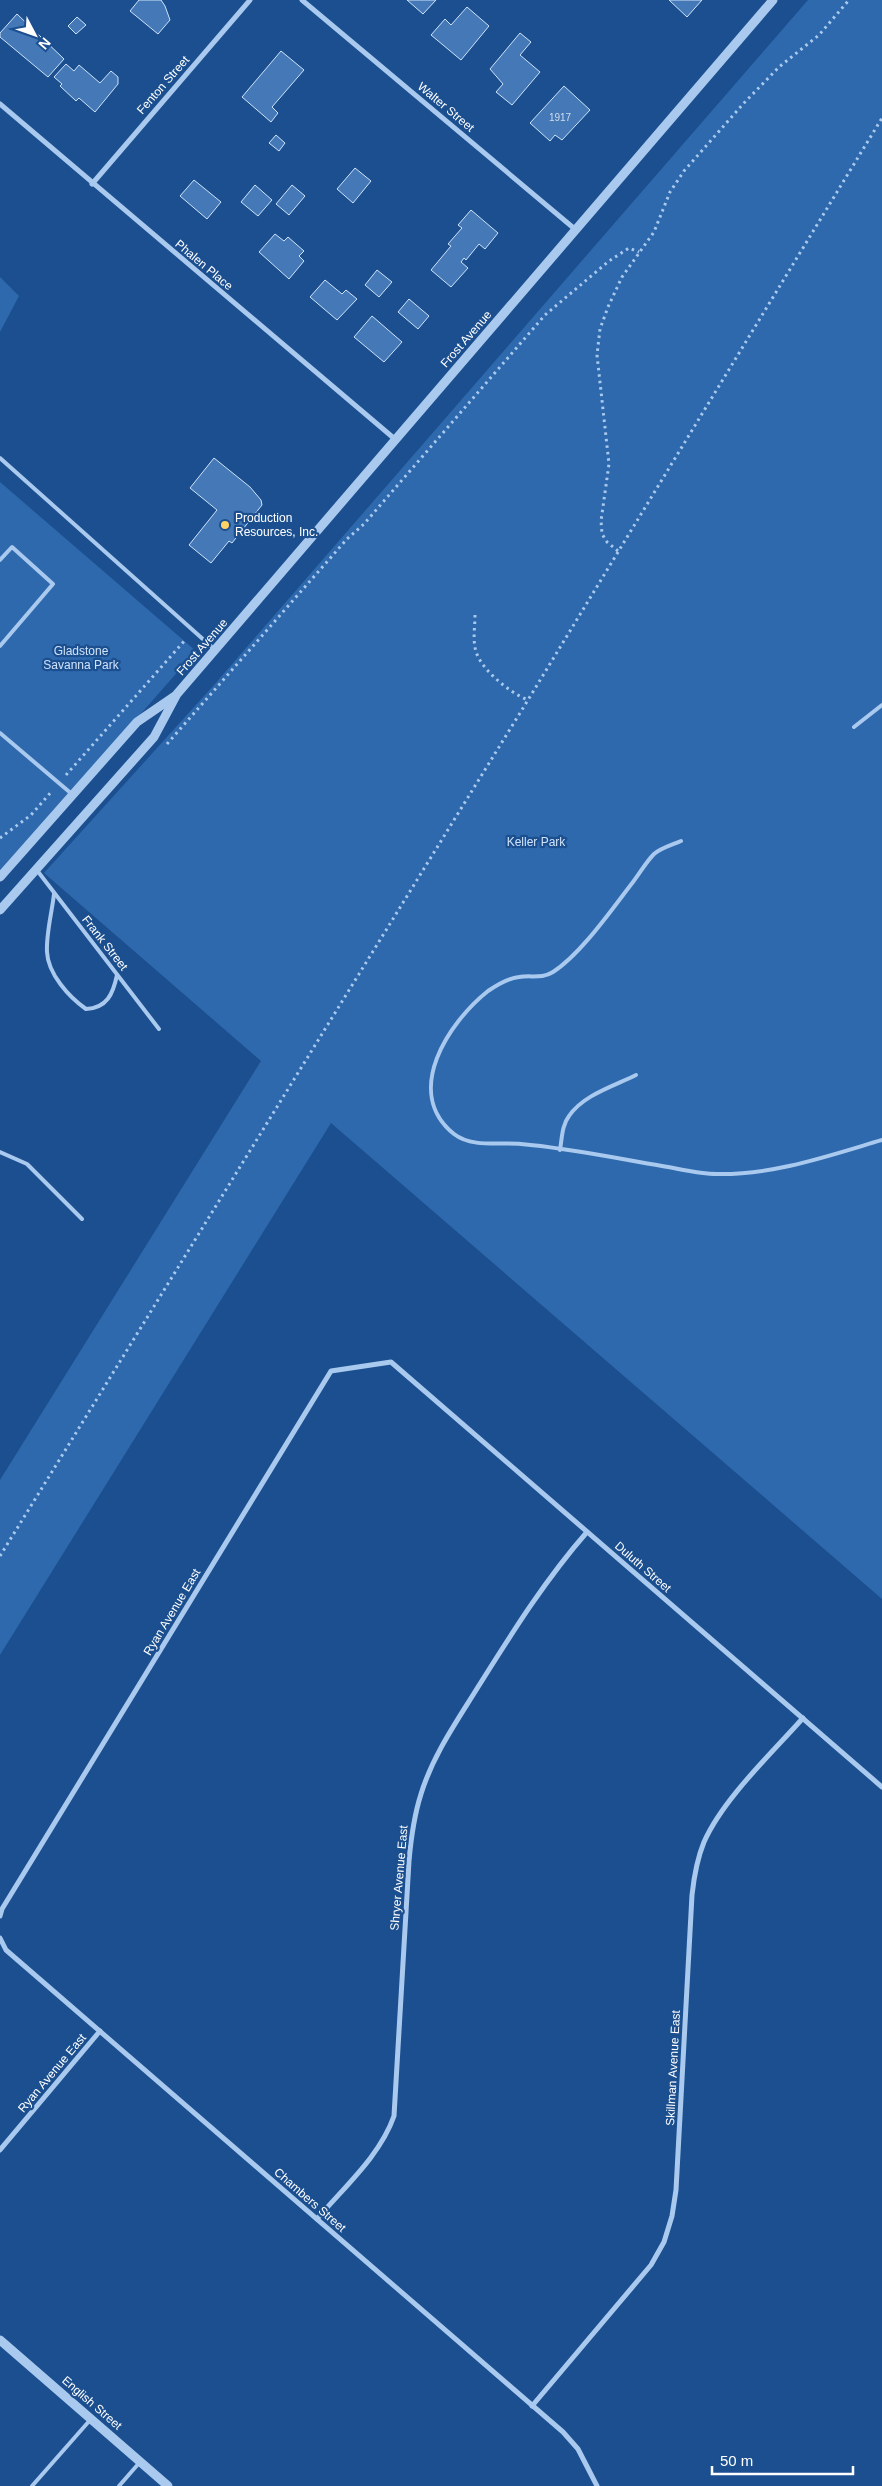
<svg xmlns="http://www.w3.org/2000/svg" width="882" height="2486" viewBox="0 0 882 2486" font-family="Helvetica,sans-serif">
  <rect width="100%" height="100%" fill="#1b4f8f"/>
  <g fill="#2e69ad">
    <polygon points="808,0 882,0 882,1599 331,1123 0,1655 0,1480 261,1061 44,873 214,685"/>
    <polygon points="0,277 19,296 0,332"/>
    <polygon points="0,482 196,651 0,874"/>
  </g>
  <g fill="#4478b7" stroke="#cfe3fa">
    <polygon points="139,0 161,0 165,6 170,20 158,34 130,11"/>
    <polygon points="407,0 436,0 423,14"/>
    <polygon points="669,0 702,0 687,17"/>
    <polygon points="467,7 489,26 461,60 431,35 445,19 451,25"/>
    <polygon points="17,14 64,59 48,77 0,37 0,33"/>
    <polygon points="77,17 86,25 76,34 68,26"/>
    <polygon points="520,33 531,42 520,55 540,72 512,105 496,92 503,84 490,69"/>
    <polygon points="281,51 304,70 272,107 278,113 271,122 242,97"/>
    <polygon points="66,64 74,71 79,65 100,83 111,71 118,77 118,84 95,112 79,98 76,101 60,86 62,84 54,77"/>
    <polygon points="564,86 590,110 562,140 555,135 550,141 530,123"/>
    <polygon points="276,135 285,143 279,151 269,143"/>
    <polygon points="355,168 371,181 353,203 337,189"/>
    <polygon points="194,180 221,202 207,219 180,196"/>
    <polygon points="255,185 272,200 258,216 241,202"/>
    <polygon points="292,185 305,196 289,215 276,204"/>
    <polygon points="471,210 498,233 485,249 479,244 466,260 464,258 461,262 468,268 451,287 431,270 451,246 448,244 462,228 458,225"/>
    <polygon points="275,234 284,241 288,237 304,251 299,256 304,261 289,279 259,252"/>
    <polygon points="377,270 392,282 379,297 365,285"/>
    <polygon points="325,280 342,294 346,290 357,299 337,320 310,297"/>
    <polygon points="409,299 429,316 418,329 398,312"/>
    <polygon points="372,316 402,342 384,362 354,337"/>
    <polygon points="214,458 250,487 261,500 262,505 232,543 229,541 211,563 189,545 217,510 190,488"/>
  </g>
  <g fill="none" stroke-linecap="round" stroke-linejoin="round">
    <g stroke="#a9c9ee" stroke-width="3" stroke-dasharray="2.5 4" stroke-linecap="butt">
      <polyline points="618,551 607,542 602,534 601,521 609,464 597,355 600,329 608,307 622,277 654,232 670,192 684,171 744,103 779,67 819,35 849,0"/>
      <path d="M 475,615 C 475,626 473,637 475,647 C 477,667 510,693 528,700"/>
      <polyline points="167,744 347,539 364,524 545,315 609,261 629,248 639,252"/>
      <polyline points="66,775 186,639"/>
      <polyline points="0,838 31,815 52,791"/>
      <polyline points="0,1556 528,700 882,118"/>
    </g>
    <g stroke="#a9c9ee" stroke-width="4">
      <polyline points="0,458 214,649"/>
      <polyline points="0,560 12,547 53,584 0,646"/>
      <polyline points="854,727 882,705"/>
      <polyline points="0,733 73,795"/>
      <path d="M 681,841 C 672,845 661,848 654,854 C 646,862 640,873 633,882 C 612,909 581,954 553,972 C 542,979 531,975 519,977 C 508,978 497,985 488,991 C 449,1022 402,1092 454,1134 C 472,1148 500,1142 521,1144 C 568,1148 615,1158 662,1166 C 680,1169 699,1174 717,1174 C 774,1175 828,1156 882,1140"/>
      <polyline points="36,869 159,1029"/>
      <path d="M 54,894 C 52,912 46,934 47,952 C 48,974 69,997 86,1009 C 107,1008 113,994 117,975"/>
      <path d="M 560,1150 C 562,1138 562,1125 569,1116 C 583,1095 614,1086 636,1075"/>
      <polyline points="0,1152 27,1164 82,1219"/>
      <polyline points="32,2486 91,2419"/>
      <polyline points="119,2486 140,2462"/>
    </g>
    <g stroke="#a9c9ee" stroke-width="5">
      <polyline points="302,0 576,230"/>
      <polyline points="0,104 396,440"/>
      <polyline points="92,184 250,0"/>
      <polyline points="0,1916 2,1909 331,1371 391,1362 882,1787"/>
      <polyline points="0,1938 6,1950 563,2432 578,2449 597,2486"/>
      <polyline points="0,2150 100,2031"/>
      <path d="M 317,2219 C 344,2187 380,2156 394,2116 L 409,1861 C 411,1838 414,1816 421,1794 C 433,1755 457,1721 478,1687 C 512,1633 545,1580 587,1532"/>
      <path d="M 532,2406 L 651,2265 L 664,2242 L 672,2216 L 676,2190 L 692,1895 C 694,1877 697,1859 704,1842 C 723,1799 771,1754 803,1718"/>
    </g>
    <g stroke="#a9c9ee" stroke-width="9">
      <polyline points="0,877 137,722 175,696"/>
      <polyline points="0,910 154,737 177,694 773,0"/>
      <polyline points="0,2340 168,2486"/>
    </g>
  </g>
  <circle fill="#ffd166" stroke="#1b4f8f" stroke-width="2" cx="225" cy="525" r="5"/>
  <g text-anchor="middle" stroke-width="4.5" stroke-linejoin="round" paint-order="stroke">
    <g font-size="10" fill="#d0dded">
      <text x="560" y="121">1917</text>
    </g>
    <g font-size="12" fill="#fff" stroke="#1b4f8f">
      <text transform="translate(163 85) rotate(-49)" y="4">Fenton Street</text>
      <text transform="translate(446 107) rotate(40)" y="4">Walter Street</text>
      <text transform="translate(204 265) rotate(40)" y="4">Phalen Place</text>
      <text transform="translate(466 339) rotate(-49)" y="4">Frost Avenue</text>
      <text transform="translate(202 647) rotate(-49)" y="4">Frost Avenue</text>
      <text transform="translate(105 943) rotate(52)" y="4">Frank Street</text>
      <text transform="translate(643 1567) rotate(41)" y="4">Duluth Street</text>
      <text transform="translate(172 1612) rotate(-59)" y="4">Ryan Avenue East</text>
      <text transform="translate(399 1878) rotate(-85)" y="4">Shryer Avenue East</text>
      <text transform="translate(673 2068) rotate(-87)" y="4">Skillman Avenue East</text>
      <text transform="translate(52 2073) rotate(-50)" y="4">Ryan Avenue East</text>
      <text transform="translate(310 2200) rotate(41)" y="4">Chambers Street</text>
      <text transform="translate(92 2403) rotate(41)" y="4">English Street</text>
    </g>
    <g font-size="12" fill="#fff" stroke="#1b4f8f" text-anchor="start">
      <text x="235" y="522">Production<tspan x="235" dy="14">Resources, Inc.</tspan></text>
    </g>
    <g font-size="12" fill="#cfe3fa" stroke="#1b4f8f">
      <text x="81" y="655">Gladstone<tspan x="81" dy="14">Savanna Park</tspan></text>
      <text x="536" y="846">Keller Park</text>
    </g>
  </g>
  <g transform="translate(35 35) rotate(131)" stroke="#1b4f8f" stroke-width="4" paint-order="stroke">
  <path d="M0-4L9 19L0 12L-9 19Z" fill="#ffffff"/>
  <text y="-8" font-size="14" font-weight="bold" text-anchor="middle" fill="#ffffff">N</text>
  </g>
  <path d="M712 2466v8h141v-8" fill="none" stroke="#ffffff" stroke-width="2.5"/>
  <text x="720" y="2466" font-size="15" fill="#ffffff" stroke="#1b4f8f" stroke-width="4" paint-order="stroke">50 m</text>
</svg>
